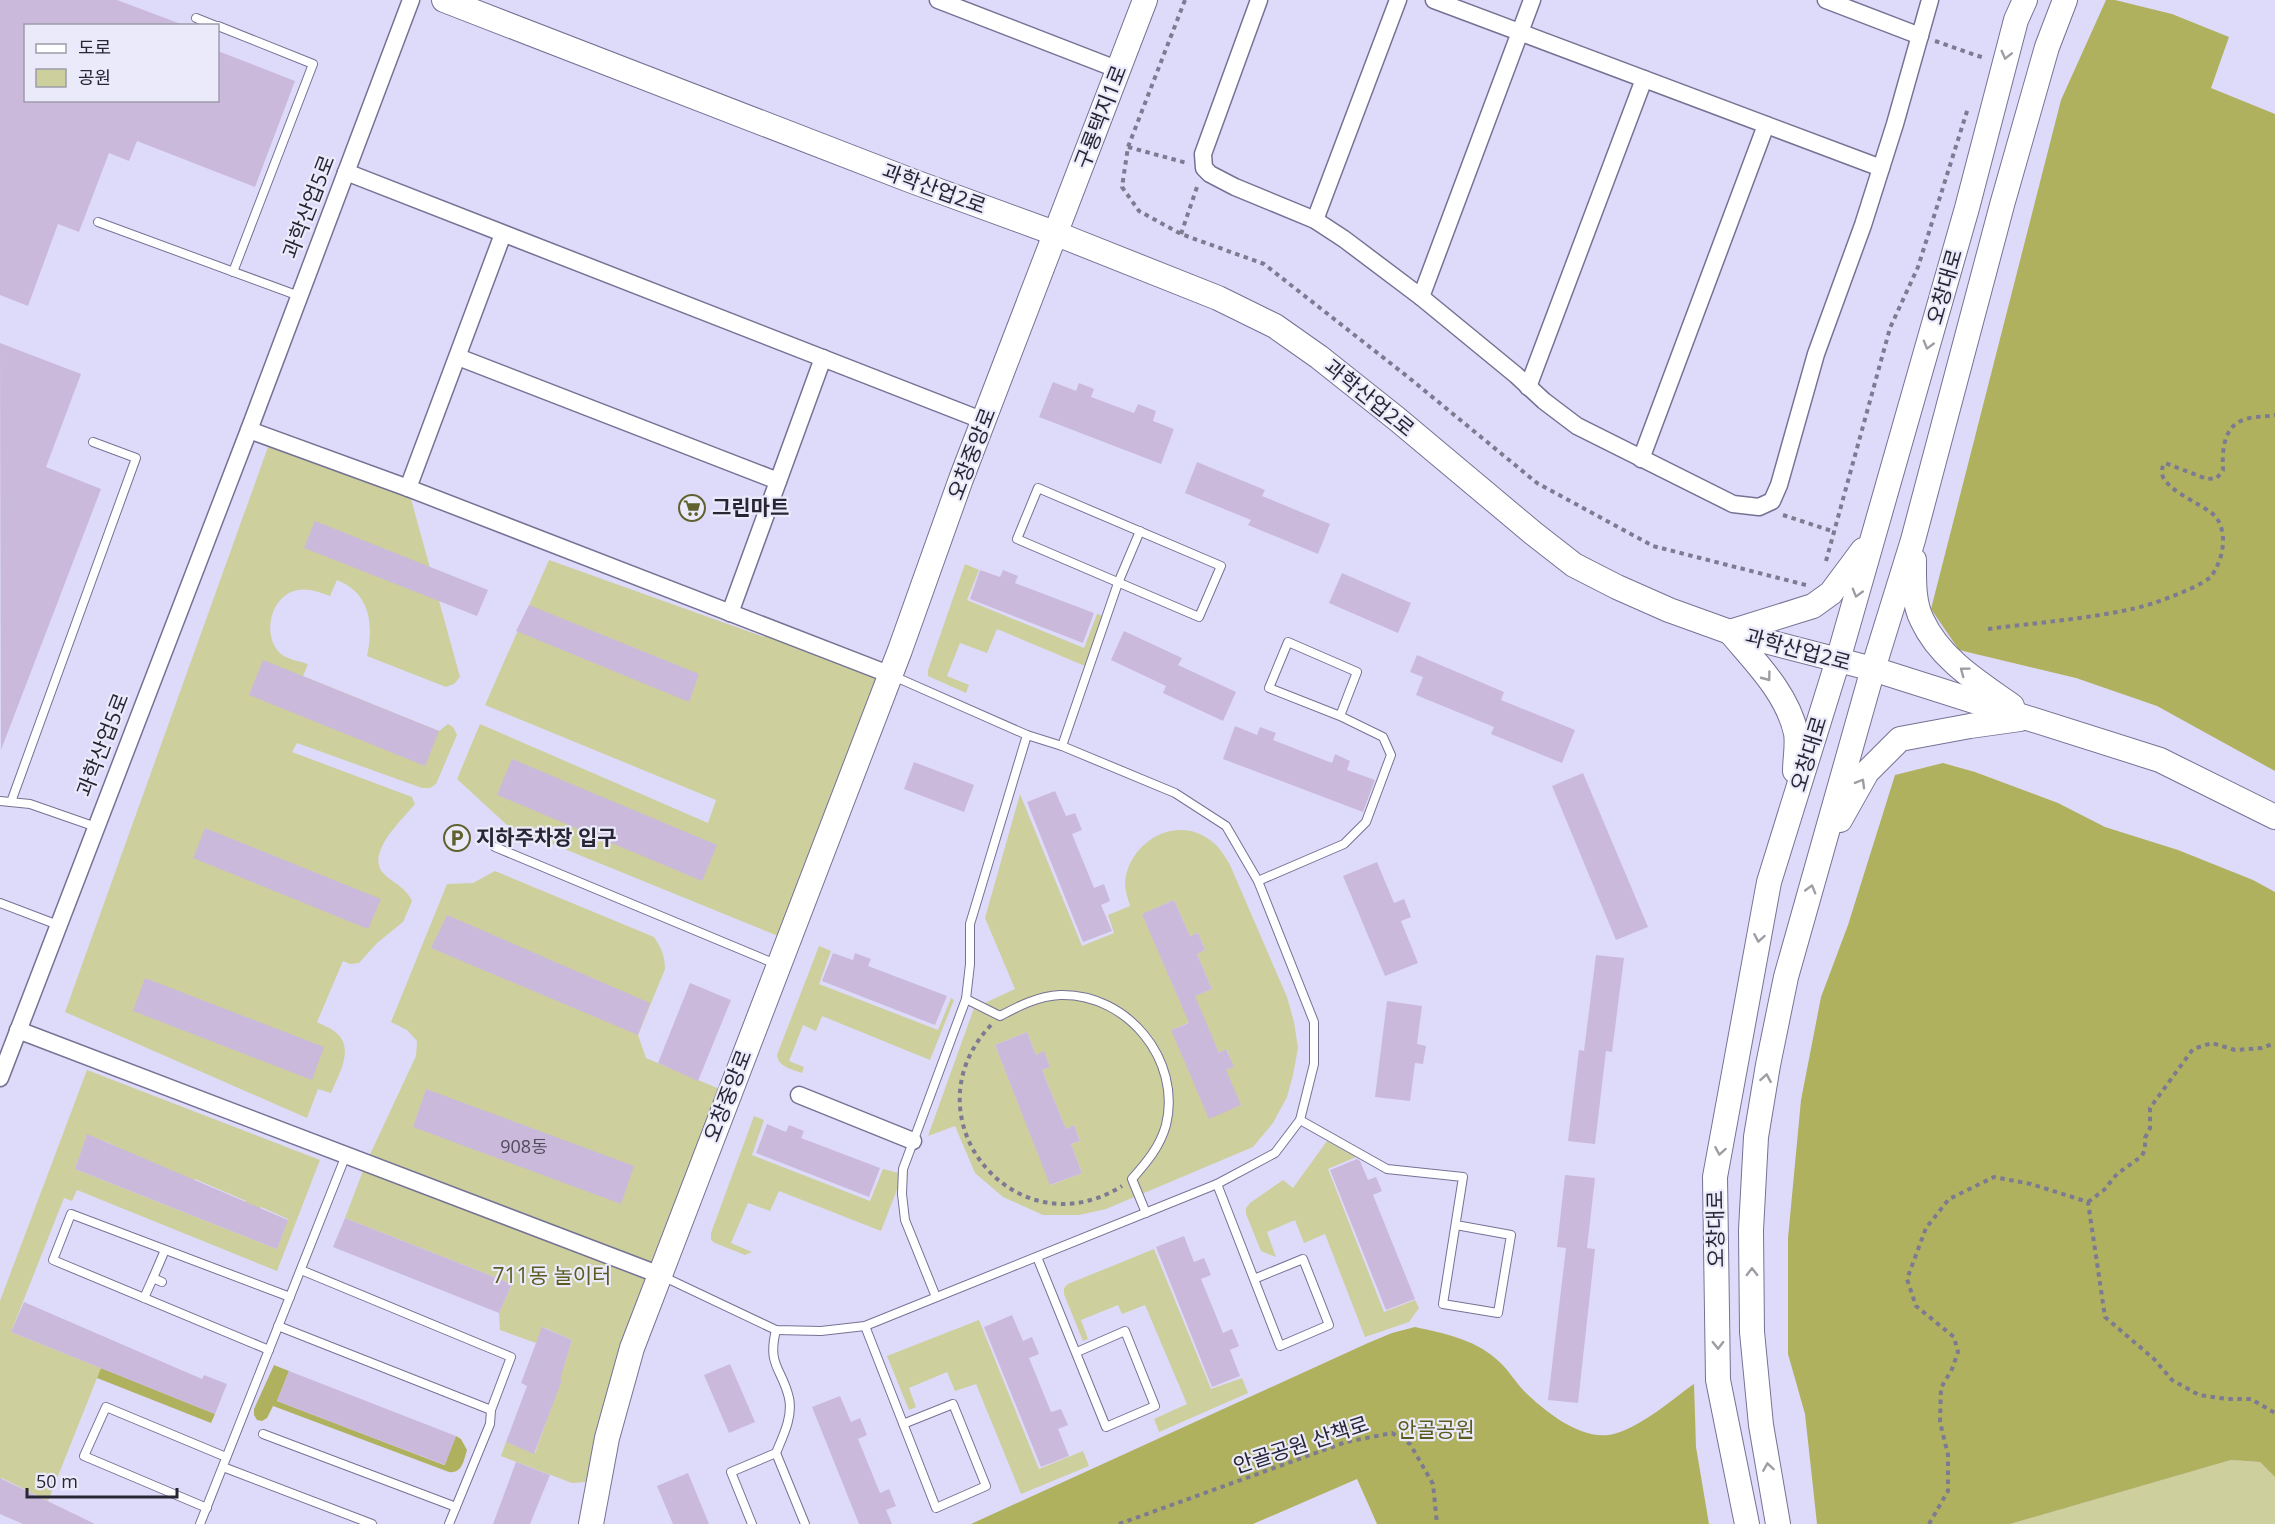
<svg xmlns="http://www.w3.org/2000/svg" width="2275" height="1524" viewBox="0 0 2275 1524" font-family="'Open Sans','Noto Sans KR',sans-serif">
  <rect width="100%" height="100%" fill="#dedbfa"/>
  <g fill="#cdcf9d" fill-rule="evenodd">
    <path d="M 268,447 L 408,488 L 460,677 L 454,684 L 446,687 L 367,656 C 374,624 370,593 337,580 L 330,596 C 319,592 309,588 298,590 C 272,594 262,632 278,651 C 284,659 299,661 308,664 L 303,676 L 439,731 L 448,724 L 453,727 L 457,735 L 436,784 L 430,788 L 422,788 L 297,743 L 292,752 L 412,797 L 415,804 C 402,820 363,855 385,875 C 394,883 407,889 412,901 L 403,922 L 377,943 L 359,963 L 350,964 L 343,961 L 317,1022 C 322,1025 329,1027 334,1031 C 356,1047 339,1073 331,1093 L 318,1089 L 307,1118 L 65,1012 Z"/>
    <polygon points="549,560 764,637 768,628 891,675 788,940 508,826 457,779 480,724 708,823 716,800 485,705"/>
    <polygon points="965,564 979,570 967,600 1084,648 1097,614 1104,616 1085,666 997,629 987,653 960,643 947,676 969,685 966,693 928,676 928,670"/>
    <path d="M 1020,794 L 1082,946 L 1114,933 L 1108,915 L 1130,906 C 1128,899 1125,890 1125,883 C 1128,842 1176,814 1210,840 C 1219,846 1224,855 1230,865 L 1287,997 L 1294,1022 L 1298,1048 L 1293,1075 L 1287,1097 L 1273,1123 L 1253,1147 L 1106,1209 L 1079,1215 L 1043,1215 L 1003,1197 L 975,1173 L 955,1126 L 928,1136 L 974,1008 L 1015,989 L 985,918 ZM 1174,900 L 1190,936 L 1198,933 L 1205,950 L 1197,954 L 1212,989 L 1180,1002 L 1143,914 ZM 1203,1017 L 1219,1053 L 1227,1050 L 1233,1067 L 1226,1070 L 1171,1030 ZM 1027,1032 L 1036,1055 L 1044,1052 L 1050,1067 L 1042,1070 L 1066,1129 L 1074,1125 L 1080,1141 L 1071,1144 L 1082,1173 L 1051,1185 L 995,1045 Z"/>
    <path d="M 495,871 L 654,937 C 661,947 665,956 665,969 L 638,1035 L 646,1058 L 729,1093 L 587,1482 L 572,1483 L 501,1456 L 506,1442 L 535,1453 L 561,1380 L 557,1378 L 567,1356 L 572,1340 L 543,1327 L 536,1343 L 500,1330 L 499,1313 L 512,1284 L 345,1218 L 366,1163 L 416,1056 L 417,1041 L 407,1030 L 391,1022 L 447,884 L 473,883 Z"/>
    <path d="M 819,946 L 831,951 L 819,984 L 938,1030 L 951,998 L 954,1000 L 930,1060 L 822,1016 L 816,1031 L 803,1025 L 789,1061 L 804,1067 L 802,1073 C 792,1069 778,1067 777,1055 Z"/>
    <path d="M 87,1070 L 320,1160 L 277,1271 L 77,1190 L 72,1201 L 64,1198 L 11,1332 L 101,1368 L 48,1501 L 2,1478 L 0,1481 L 0,1301 ZM 87,1135 L 109,1143 L 191,1185 L 195,1179 L 246,1201 L 244,1209 L 257,1214 L 261,1207 L 288,1219 L 277,1249 L 75,1169 Z"/>
    <polygon points="754,1116 764,1120 752,1155 870,1201 883,1169 903,1174 881,1231 779,1191 770,1211 748,1203 731,1243 752,1252 745,1255 715,1243 711,1240 711,1233"/>
    <polygon points="1327,1141 1356,1157 1328,1169 1384,1312 1415,1300 1419,1308 1409,1322 1365,1337 1325,1234 1304,1243 1295,1220 1267,1232 1276,1257 1261,1251 1246,1214 1246,1208 1250,1203 1283,1180 1293,1188"/>
    <polygon points="1154,1249 1211,1389 1242,1378 1248,1393 1159,1432 1154,1419 1187,1404 1145,1305 1122,1314 1118,1305 1081,1320 1088,1339 1083,1341 1064,1294 1064,1288 1068,1284"/>
    <polygon points="979,1320 1039,1469 1083,1451 1089,1466 1021,1494 976,1384 955,1391 947,1372 909,1388 916,1407 909,1410 887,1356"/>
    <polygon points="2231,1460 2260,1462 2275,1477 2275,1524 2010,1524"/>
  </g>
  <g fill="#b0b15f">
    <polygon points="2106,0 2115,0 2172,14 2229,37 2211,88 2275,114 2275,771 2157,706 2076,678 1959,650 1931,609 2061,100"/>
    <polygon points="1943,763 1975,772 2058,803 2105,827 2178,850 2253,880 2275,892 2275,1477 2260,1462 2231,1460 2010,1524 1817,1524 1805,1414 1788,1354 1788,1238 1801,1100 1821,997 1848,925 1895,775"/>
    <path d="M 1415,1327 C 1443,1333 1473,1339 1495,1358 C 1507,1367 1515,1382 1525,1392 C 1547,1413 1585,1444 1617,1433 C 1645,1424 1671,1400 1694,1384 L 1696,1447 L 1709,1524 L 1377,1524 L 1357,1479 L 1253,1524 L 971,1524 L 1368,1343 L 1392,1333 Z"/>
    <path d="M 274,1365 L 289,1371 L 277,1401 L 444,1465 L 456,1436 L 461,1439 L 467,1450 C 464,1460 462,1474 449,1472 L 273,1406 L 267,1418 L 262,1421 L 257,1420 L 254,1415 L 254,1409 Z"/>
    <polygon points="101,1368 215,1414 211,1423 97,1378"/>
  </g>
  <g fill="#cbb9dc">
    <polygon points="0,0 117,0 181,24 26,26 26,100 218,100 218,51 295,81 255,187 137,141 129,161 109,153 79,232 58,224 28,306 0,295"/>
    <polygon points="0,343 81,374 46,467 101,489 1,750"/>
    <polygon points="1053,382 1076,391 1079,383 1094,389 1091,397 1134,413 1138,404 1156,411 1153,421 1174,429 1161,464 1039,417"/>
    <polygon points="1197,462 1265,490 1262,496 1330,524 1318,554 1248,525 1251,520 1185,493"/>
    <polygon points="315,521 488,590 477,616 304,548"/>
    <polygon points="980,570 1000,577 1003,570 1018,576 1015,583 1094,613 1083,643 970,599"/>
    <polygon points="1342,573 1411,603 1398,633 1329,603"/>
    <polygon points="529,605 699,674 689,702 516,631"/>
    <polygon points="1124,631 1182,658 1178,665 1236,692 1223,721 1163,693 1166,686 1111,660"/>
    <polygon points="1417,655 1504,692 1501,700 1575,730 1562,763 1491,734 1494,727 1416,695 1423,677 1410,672"/>
    <polygon points="263,660 439,731 425,766 249,695"/>
    <polygon points="1235,726 1257,735 1260,727 1276,733 1273,740 1332,763 1335,754 1350,761 1347,770 1375,780 1363,812 1223,759"/>
    <polygon points="512,759 717,845 702,881 497,795"/>
    <polygon points="914,762 974,785 964,812 904,789"/>
    <polygon points="1583,773 1648,927 1616,940 1552,786"/>
    <polygon points="1055,791 1066,816 1075,813 1082,830 1072,834 1094,888 1104,884 1110,901 1101,905 1112,931 1083,942 1027,802"/>
    <polygon points="205,828 381,899 368,929 193,858"/>
    <polygon points="1377,862 1394,903 1404,899 1411,917 1401,921 1418,963 1385,976 1343,876"/>
    <polygon points="1174,900 1190,936 1198,933 1205,950 1197,954 1212,989 1195,996 1219,1053 1226,1049 1234,1067 1226,1070 1241,1105 1209,1119 1171,1030 1189,1023 1142,914"/>
    <polygon points="447,915 650,1003 638,1035 431,948"/>
    <polygon points="833,953 853,960 855,953 871,959 868,966 947,996 935,1025 822,981"/>
    <polygon points="1596,955 1624,958 1612,1052 1606,1051 1595,1144 1568,1141 1579,1050 1584,1051"/>
    <polygon points="145,978 324,1047 312,1080 133,1011"/>
    <polygon points="690,983 731,1000 698,1081 658,1063"/>
    <polygon points="1387,1001 1422,1006 1417,1044 1426,1046 1423,1064 1415,1063 1410,1101 1375,1097"/>
    <polygon points="1027,1032 1036,1055 1044,1051 1050,1067 1042,1070 1066,1129 1074,1125 1080,1141 1071,1144 1082,1173 1050,1185 995,1045"/>
    <polygon points="426,1089 634,1166 621,1204 413,1127"/>
    <polygon points="767,1124 786,1132 789,1125 804,1131 801,1138 880,1168 869,1197 756,1153"/>
    <polygon points="87,1134 288,1220 277,1249 75,1169"/>
    <polygon points="1357,1159 1360,1161 1368,1180 1376,1177 1382,1191 1373,1195 1415,1299 1386,1310 1330,1170"/>
    <polygon points="1565,1175 1595,1178 1587,1248 1595,1249 1578,1403 1548,1400 1566,1248 1557,1247"/>
    <polygon points="345,1218 512,1284 499,1313 333,1247"/>
    <polygon points="1184,1236 1194,1262 1204,1258 1211,1275 1201,1279 1223,1333 1232,1329 1239,1346 1230,1350 1240,1376 1212,1387 1156,1247"/>
    <polygon points="24,1302 202,1379 204,1375 227,1384 215,1414 11,1332"/>
    <polygon points="1012,1315 1023,1341 1032,1337 1039,1354 1029,1358 1051,1412 1061,1409 1068,1425 1058,1429 1069,1456 1041,1467 984,1327"/>
    <polygon points="542,1327 572,1340 560,1379 562,1380 534,1454 506,1442 527,1386 521,1383"/>
    <polygon points="730,1364 755,1422 729,1433 704,1375"/>
    <polygon points="289,1371 456,1436 445,1465 277,1401"/>
    <polygon points="840,1396 851,1422 860,1418 867,1435 858,1439 880,1493 889,1489 896,1506 886,1510 892,1524 859,1524 812,1407"/>
    <polygon points="516,1462 550,1475 530,1524 493,1524"/>
    <polygon points="688,1473 709,1524 673,1524 657,1486"/>
    <polygon points="0,1478 95,1524 23,1524 0,1514"/>
  </g>
  <g fill="none" stroke-linecap="round" stroke-linejoin="round">
    <defs>
      <g id="lane">
        <polyline points="196,18 216,26"/>
        <polyline points="218,26 313,64 233,272"/>
        <polyline points="98,222 299,296"/>
        <polygon points="1038,488 1221,566 1199,617 1017,539"/>
        <polyline points="1062,746 1118,583 1140,531"/>
        <polyline points="0,801 30,804 96,827"/>
        <polyline points="11,802 136,458 93,442"/>
        <polyline points="495,847 778,965"/>
        <polyline points="1258,881 1344,844 1366,822 1391,755 1383,737 1340,716 1269,688 1288,642 1357,672 1340,716"/>
        <polyline points="0,903 58,925"/>
        <path d="M 966,999 L 1000,1016 C 1019,1006 1038,996 1060,995 C 1127,993 1182,1060 1166,1125 C 1160,1147 1146,1163 1132,1179 L 1146,1213"/>
        <polyline points="1300,1120 1387,1169 1463,1177 1443,1304 1498,1313 1511,1235 1456,1225"/>
        <polyline points="1217,1184 1280,1346 1329,1325 1303,1259 1254,1279"/>
        <polyline points="1037,1257 1106,1427 1155,1406 1125,1331 1077,1352"/>
        <polyline points="662,1276 776,1330 821,1331 865,1326 1217,1184 1275,1153 1300,1120 1314,1064 1314,1022 1258,881 1226,826 1175,793 1062,746 1027,735 891,675"/>
        <polyline points="162,1282 153,1278 165,1250"/>
        <polyline points="936,1297 905,1220 902,1194 903,1169 966,999 970,964 970,924 1027,735"/>
        <polyline points="144,1298 153,1278"/>
        <polyline points="278,1326 491,1410 511,1357 301,1270"/>
        <polyline points="865,1326 936,1508 986,1486 953,1404 903,1424"/>
        <polyline points="269,1350 53,1260 71,1214 290,1297"/>
        <polyline points="263,1434 456,1507"/>
        <polyline points="776,1453 805,1524"/>
        <polyline points="223,1467 372,1524"/>
        <polyline points="207,1508 84,1456 106,1407 226,1457"/>
        <polyline points="200,1524 346,1155"/>
        <polyline points="449,1524 490,1424 491,1410"/>
        <path d="M 752,1524 L 731,1472 L 776,1453 C 783,1436 793,1417 789,1398 C 782,1368 767,1366 776,1330"/>
      </g>
      <g id="street">
        <polyline points="938,0 1119,70"/>
        <polyline points="1259,0 1203,154 1204,168 1210,174 1235,187 1315,220 1344,239 1421,297 1516,375 1544,401 1577,426 1733,504 1759,507 1772,501 1779,485 1816,354 1863,225 1895,124 1930,0"/>
        <polyline points="1434,0 1881,168"/>
        <polyline points="1826,0 1920,36"/>
        <polyline points="346,172 984,421"/>
        <polyline points="1315,220 1398,0"/>
        <polyline points="1421,297 1532,0"/>
        <polyline points="458,357 778,481"/>
        <polyline points="1528,387 1644,79"/>
        <polyline points="249,430 408,488 891,675"/>
        <polyline points="1641,459 1766,125"/>
        <polyline points="408,488 503,234"/>
        <polyline points="730,613 823,358"/>
        <polyline points="18,1030 660,1275"/>
        <polyline points="0,1078 249,430 411,0"/>
        <polyline points="799,1095 913,1141"/>
      </g>
      <g id="secondary">
        <polyline points="444,0 912,181 1057,234 1218,298 1275,326 1319,357 1397,419 1533,533 1574,565 1617,587 1669,610 1730,632 1873,669 2160,760 2275,817"/>
        <path d="M 1914,560 C 1914,580 1913,602 1922,620 C 1940,659 1978,682 2012,706"/>
        <path d="M 1730,632 C 1756,663 1787,693 1796,733 C 1798,745 1795,759 1795,771"/>
        <polyline points="1730,632 1813,606 1831,593 1863,550"/>
        <polyline points="1840,820 1867,772 1900,739 1970,726 2020,719"/>
        <polyline points="591,1524 607,1438 632,1348 900,650 961,479 1145,0"/>
        <polyline points="1747,1524 1718,1380 1715,1177 1769,882 1838,660 1967,208 2016,20 2025,0"/>
        <polyline points="1778,1524 1761,1425 1752,1332 1751,1230 1756,1137 1768,1065 1786,977 1873,669 1913,540 2002,205 2047,47 2065,0"/>
      </g>
    </defs>
    <use href="#lane" stroke="#757294" stroke-width="10"/>
    <use href="#street" stroke="#757294" stroke-width="19"/>
    <use href="#secondary" stroke="#757294" stroke-width="26"/>
    <g stroke="#7d7b91" stroke-width="4" stroke-dasharray="4.5 4.5" stroke-linecap="butt">
      <polyline points="1185,0 1128,147 1122,187 1139,211 1181,234 1264,264 1408,377 1537,483 1653,546 1806,585"/>
      <polyline points="1935,41 1984,58"/>
      <polyline points="1128,147 1187,163"/>
      <polyline points="1181,234 1197,187"/>
      <polyline points="1783,515 1835,532"/>
      <polyline points="1826,561 1890,328 1918,267 1968,108"/>
      <path d="M 1988,629 C 2034,623 2086,619 2132,609 C 2149,606 2195,589 2208,579 C 2212,577 2214,572 2216,568 C 2224,554 2227,530 2215,516 C 2203,503 2148,485 2165,463 L 2207,479 L 2217,478 L 2223,470 C 2222,451 2223,425 2246,419 C 2255,416 2266,417 2275,415"/>
      <path d="M 991,1025 C 904,1117 1015,1253 1122,1186"/>
      <polyline points="2088,1202 2104,1190 2117,1174 2142,1156 2145,1149 2145,1138 2150,1128 2150,1108 2193,1049 2212,1043 2235,1050 2262,1048 2275,1043"/>
      <polyline points="1119,1524 1346,1442 1392,1433 1410,1444 1433,1484 1437,1524"/>
      <polyline points="1929,1524 1948,1491 1948,1455 1940,1422 1941,1388 1952,1369 1958,1352 1954,1337 1916,1306 1907,1279 1926,1228 1949,1199 1994,1177 2031,1184 2088,1202 2105,1317 2154,1359 2172,1380 2199,1395 2227,1399 2251,1399 2275,1413"/>
    </g>
    <use href="#lane" stroke="#fff" stroke-width="8"/>
    <use href="#street" stroke="#fff" stroke-width="16"/>
    <use href="#secondary" stroke="#fff" stroke-width="24"/>
  </g>
  <defs><path id="oneway-chevron" d="M-2-3.5L2.5 0L-2 3.5" fill="none" stroke-width="1.6" stroke-linecap="round" stroke-linejoin="round" transform="scale(1.5)"/></defs>
  <g stroke="#9e9da4">
    <use href="#oneway-chevron" transform="translate(2006 55) rotate(104)"/>
    <use href="#oneway-chevron" transform="translate(1928 345) rotate(106)"/>
    <use href="#oneway-chevron" transform="translate(1857 593) rotate(106)"/>
    <use href="#oneway-chevron" transform="translate(1964 671) rotate(-143)"/>
    <use href="#oneway-chevron" transform="translate(1767 677) rotate(53)"/>
    <use href="#oneway-chevron" transform="translate(1861 783) rotate(-60)"/>
    <use href="#oneway-chevron" transform="translate(1811 889) rotate(-74)"/>
    <use href="#oneway-chevron" transform="translate(1759 938) rotate(100)"/>
    <use href="#oneway-chevron" transform="translate(1766 1078) rotate(-80)"/>
    <use href="#oneway-chevron" transform="translate(1720 1151) rotate(100)"/>
    <use href="#oneway-chevron" transform="translate(1752 1272) rotate(-91)"/>
    <use href="#oneway-chevron" transform="translate(1718 1345) rotate(89)"/>
    <use href="#oneway-chevron" transform="translate(1768 1467) rotate(-99)"/>
  </g>
  <defs>
    <symbol id="supermarket-ring" viewBox="-11 -11 22 22"><circle r="9.5" fill="#ebeafa" stroke="#60612e" stroke-width="1.5"/><path d="M-6-5.5h2.5l.6 2H6L4.5 2H-2.5L-4.4-4H-6ZM-1.5 3.2a1.3 1.3 0 1 0 .1 0ZM3 3.2a1.3 1.3 0 1 0 .1 0Z" fill="#60612e"/></symbol>
    <symbol id="parking-ring" viewBox="-11 -11 22 22"><circle r="9.5" fill="#ebeafa" stroke="#60612e" stroke-width="1.5"/><path d="M-3.5-5.5H1a3.5 3.5 0 0 1 0 7H-1V5.5H-3.5ZM-1-3.4V-.6H.8a1.4 1.4 0 0 0 0-2.8Z" fill="#60612e"/></symbol>
  </defs>
  <g fill-rule="evenodd">
    <use href="#supermarket-ring" x="677" y="493" width="30" height="30"/>
    <use href="#parking-ring" x="442" y="823" width="30" height="30"/>
  </g>
  <g text-anchor="middle" stroke-width="4.5" stroke-linejoin="round" paint-order="stroke">
    <g font-size="18" fill="#514b5e">
      <text x="524" y="1153">908동</text>
    </g>
    <g font-size="21" fill="#282634" stroke="#ebeafa">
      <text transform="translate(1101 117) rotate(-69)" y="7">구룡택지1로</text>
      <text transform="translate(934 189) rotate(20)" y="7">과학산업2로</text>
      <text transform="translate(309 207) rotate(-69)" y="7">과학산업5로</text>
      <text transform="translate(1945 287) rotate(-74)" y="7">오창대로</text>
      <text transform="translate(1369 398) rotate(39)" y="7">과학산업2로</text>
      <text transform="translate(972 454) rotate(-69)" y="7">오창중앙로</text>
      <text transform="translate(1798 650) rotate(15)" y="7">과학산업2로</text>
      <text transform="translate(103 745) rotate(-69)" y="7">과학산업5로</text>
      <text transform="translate(1809 754) rotate(-73)" y="7">오창대로</text>
      <text transform="translate(728 1096) rotate(-69)" y="7">오창중앙로</text>
      <text transform="translate(1716 1229) rotate(-91)" y="7">오창대로</text>
      <text transform="translate(1301 1445) rotate(-18)" y="7">안골공원 산책로</text>
    </g>
    <g font-size="21" font-weight="bold" fill="#282634" stroke="#ebeafa" text-anchor="start">
      <text x="712" y="515">그린마트</text>
      <text x="476" y="845">지하주차장 입구</text>
    </g>
    <g font-size="21" fill="#5b5b1f" stroke="#ebeafa">
      <text x="552" y="1283">711동 놀이터</text>
      <text x="1436" y="1437">안골공원</text>
    </g>
  </g>
  <rect x="24" y="24" width="195" height="78" fill="#ebeafa" stroke="#9d9cab" stroke-width="1.5"/>
  <rect x="36" y="44" width="30" height="9" fill="#ffffff" stroke="#9d9cab" stroke-width="1.5"/>
  <text x="78" y="54" font-size="18" fill="#282634">도로</text>
  <rect x="36" y="69" width="30" height="18" fill="#cdcf9d" stroke="#9d9cab" stroke-width="1.5"/>
  <text x="78" y="84" font-size="18" fill="#282634">공원</text>
  <path d="M27 1488v9h150v-9" fill="none" stroke="#282634" stroke-width="3"/>
  <text x="36" y="1488" font-size="18" fill="#282634" stroke="#ebeafa" stroke-width="4.5" paint-order="stroke">50 m</text>
</svg>
